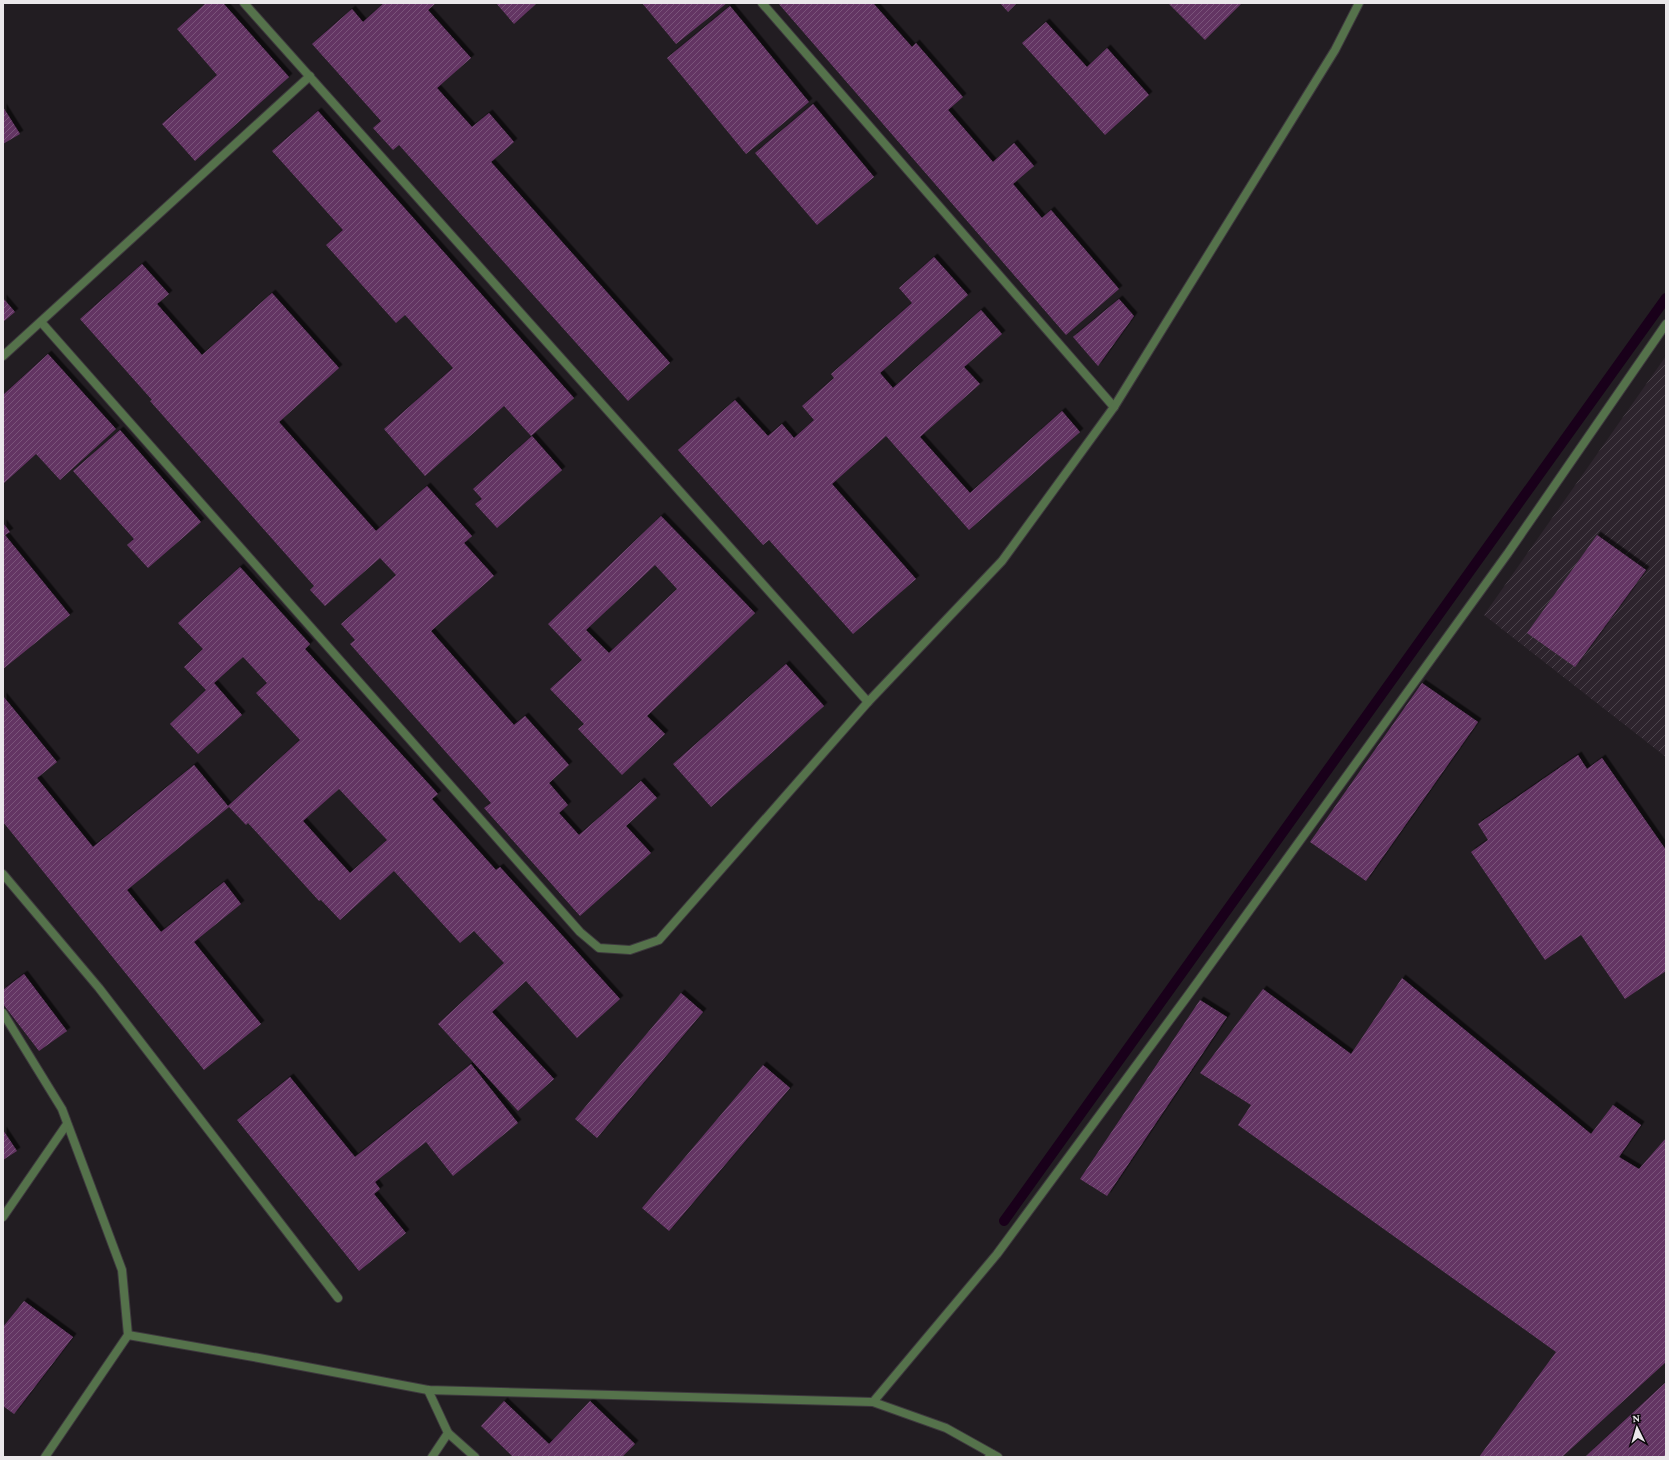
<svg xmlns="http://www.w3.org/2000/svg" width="1669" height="1460" viewBox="0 0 1669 1460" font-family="'Crimson Pro',serif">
  <defs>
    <pattern id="industrial-furrows" width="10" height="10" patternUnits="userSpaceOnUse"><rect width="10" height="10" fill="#2d242d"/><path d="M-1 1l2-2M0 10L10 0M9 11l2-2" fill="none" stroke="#4c444c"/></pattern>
    <pattern id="building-hatch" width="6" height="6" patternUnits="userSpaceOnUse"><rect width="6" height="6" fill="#643664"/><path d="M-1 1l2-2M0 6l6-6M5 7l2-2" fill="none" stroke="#7a537a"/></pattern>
    <filter id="shadow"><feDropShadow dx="3.5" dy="-3.5" stdDeviation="0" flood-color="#0009"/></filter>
  </defs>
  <rect width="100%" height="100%" fill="#221d22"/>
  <polygon fill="url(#industrial-furrows)" points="1666,356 1666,757 1484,615"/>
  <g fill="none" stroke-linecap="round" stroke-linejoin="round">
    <polyline stroke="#19001a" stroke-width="10" points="1004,1221 1666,298"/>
  </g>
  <g fill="url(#building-hatch)" fill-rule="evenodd" filter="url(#shadow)">
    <polygon points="206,3 223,3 289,77 195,161 162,124 217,75 177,29"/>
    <polygon points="384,3 436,3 428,10 471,58 437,88 472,127 489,113 514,142 491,162 670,363 628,401 399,145 393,150 373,128 381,121 312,44 352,9 363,22"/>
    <polygon points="496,3 537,3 514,24"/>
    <polygon points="642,3 727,3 676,44"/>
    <polygon points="778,3 873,3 912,47 916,43 963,97 948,110 993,162 1014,143 1034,166 1013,184 1042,218 1051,210 1119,289 1066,335"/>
    <polygon points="1000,3 1017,3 1008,12"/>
    <polygon points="1168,3 1242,3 1205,40"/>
    <polygon points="730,6 809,102 746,154 667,58"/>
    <polygon points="1046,22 1087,67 1107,48 1149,95 1105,135 1022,43"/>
    <polygon points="813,104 874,177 817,225 755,153"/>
    <polygon points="3,107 20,134 3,144"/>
    <polygon points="318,111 574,398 531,436 504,406 425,476 384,429 453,368 405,315 396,323 326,245 343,230 272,151"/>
    <polygon points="934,257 968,295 880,373 893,388 981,310 1002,334 964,367 980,384 920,437 970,493 1062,411 1080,432 969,530 886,436 832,484 916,579 853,634 769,540 763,545 678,450 735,400 768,436 782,424 794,438 814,420 802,406 834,378 831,374 912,303 899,288"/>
    <polygon points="142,264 169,294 157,304 202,355 272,293 339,368 279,422 376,531 427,486 472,536 464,543 494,576 431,631 514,725 525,716 569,765 549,783 568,805 559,813 579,835 641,781 657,798 626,826 651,853 580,916 484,808 491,803 350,644 355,640 341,624 396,575 380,558 325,606 310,590 314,586 150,401 152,400 80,319"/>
    <polygon points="3,298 15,312 3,322"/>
    <polygon points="1119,299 1134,316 1098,366 1073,337"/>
    <polygon points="48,354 116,429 60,480 36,454 3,484 3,395"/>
    <polygon points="120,430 201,522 148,568 127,545 134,539 73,471"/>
    <polygon points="532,436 562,470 497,528 475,504 482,499 473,489"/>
    <path d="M 661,516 L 755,613 L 647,716 L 665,734 L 622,775 L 578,729 L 584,724 L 550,689 L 582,660 L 548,624 ZM 655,565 L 677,589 L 609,653 L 586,630 Z"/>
    <polygon points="3,523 10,532 5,535 70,615 3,669"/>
    <polygon points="1597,535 1646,570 1575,667 1527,633"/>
    <path d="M 240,567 L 310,644 L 305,649 L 438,794 L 432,799 L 496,870 L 500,867 L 620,999 L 577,1038 L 526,981 L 492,1012 L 554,1079 L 518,1111 L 438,1024 L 504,963 L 474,931 L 460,943 L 394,871 L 340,920 L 321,900 L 319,901 L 248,823 L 246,825 L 229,807 L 127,890 L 161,932 L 224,882 L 241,904 L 194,942 L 261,1024 L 204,1070 L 3,822 L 3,696 L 57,762 L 37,778 L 93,847 L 194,765 L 228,806 L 300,740 L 256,693 L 267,683 L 243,657 L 214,683 L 242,715 L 198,754 L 170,724 L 206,690 L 184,667 L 203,649 L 178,623 ZM 339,789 L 387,840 L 350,873 L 303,821 Z"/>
    <polygon points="786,664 824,706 711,807 673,764"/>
    <polygon points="1422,683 1478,722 1366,881 1310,842"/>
    <polygon points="1578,755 1587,769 1602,758 1666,850 1666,971 1625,999 1581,935 1545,960 1471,852 1488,840 1478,824"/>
    <polygon points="24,974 67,1031 39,1051 3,1004 3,990"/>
    <polygon points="1402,978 1591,1134 1613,1105 1641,1125 1619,1157 1639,1169 1666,1138 1666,1362 1562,1457 1479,1457 1556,1352 1238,1125 1251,1105 1200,1073 1263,989 1351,1054"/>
    <polygon points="681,993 703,1012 597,1138 575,1119"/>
    <polygon points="1200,1000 1227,1017 1107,1196 1080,1179"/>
    <polygon points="471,1064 518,1123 453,1176 426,1142 375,1182 380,1189 374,1194 406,1233 359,1271 237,1120 290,1077 355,1157"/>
    <polygon points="763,1065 790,1088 669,1231 642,1208"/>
    <polygon points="3,1130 17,1151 3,1160"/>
    <polygon points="24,1301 73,1337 14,1414 3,1406 3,1327"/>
    <polygon points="1666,1382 1666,1457 1585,1457"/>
    <polygon points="504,1401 549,1444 590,1401 635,1444 622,1457 513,1457 481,1426"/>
  </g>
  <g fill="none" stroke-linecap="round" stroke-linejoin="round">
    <defs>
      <g id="service">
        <polyline points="3,874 99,988 338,1298"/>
        <polyline points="3,1013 62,1109 122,1270 128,1335 45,1457"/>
        <polyline points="3,1217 67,1124"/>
        <polyline points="128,1335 259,1358 428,1390 873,1402"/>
        <polyline points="428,1390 448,1433 432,1457"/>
        <polyline points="448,1433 475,1457"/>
        <polyline points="998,1457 946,1428 873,1402 997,1254 1189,994 1508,553 1666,324"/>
      </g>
      <g id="minor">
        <polyline points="244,3 868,702"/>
        <polyline points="762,3 1114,407"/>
        <polyline points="41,322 580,932 599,948 630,950 659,940 868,702 1002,561 1114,407 1335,50 1359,3"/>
        <polyline points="3,356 310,76"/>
        <polyline points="989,1457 992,1454"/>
      </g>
    </defs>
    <use href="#service" stroke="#3e393e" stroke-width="10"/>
    <use href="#minor" stroke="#3e393e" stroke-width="10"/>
    <use href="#service" stroke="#55724b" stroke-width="8"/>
    <use href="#minor" stroke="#55724b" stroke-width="8"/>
  </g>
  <rect width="1669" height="1460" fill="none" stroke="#eae7ea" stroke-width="8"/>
  <g transform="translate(1637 1428) rotate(355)" stroke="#0a080a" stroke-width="3" paint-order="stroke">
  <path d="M0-3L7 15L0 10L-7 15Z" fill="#eae7ea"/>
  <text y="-6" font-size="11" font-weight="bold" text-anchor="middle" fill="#eae7ea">N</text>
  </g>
</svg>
